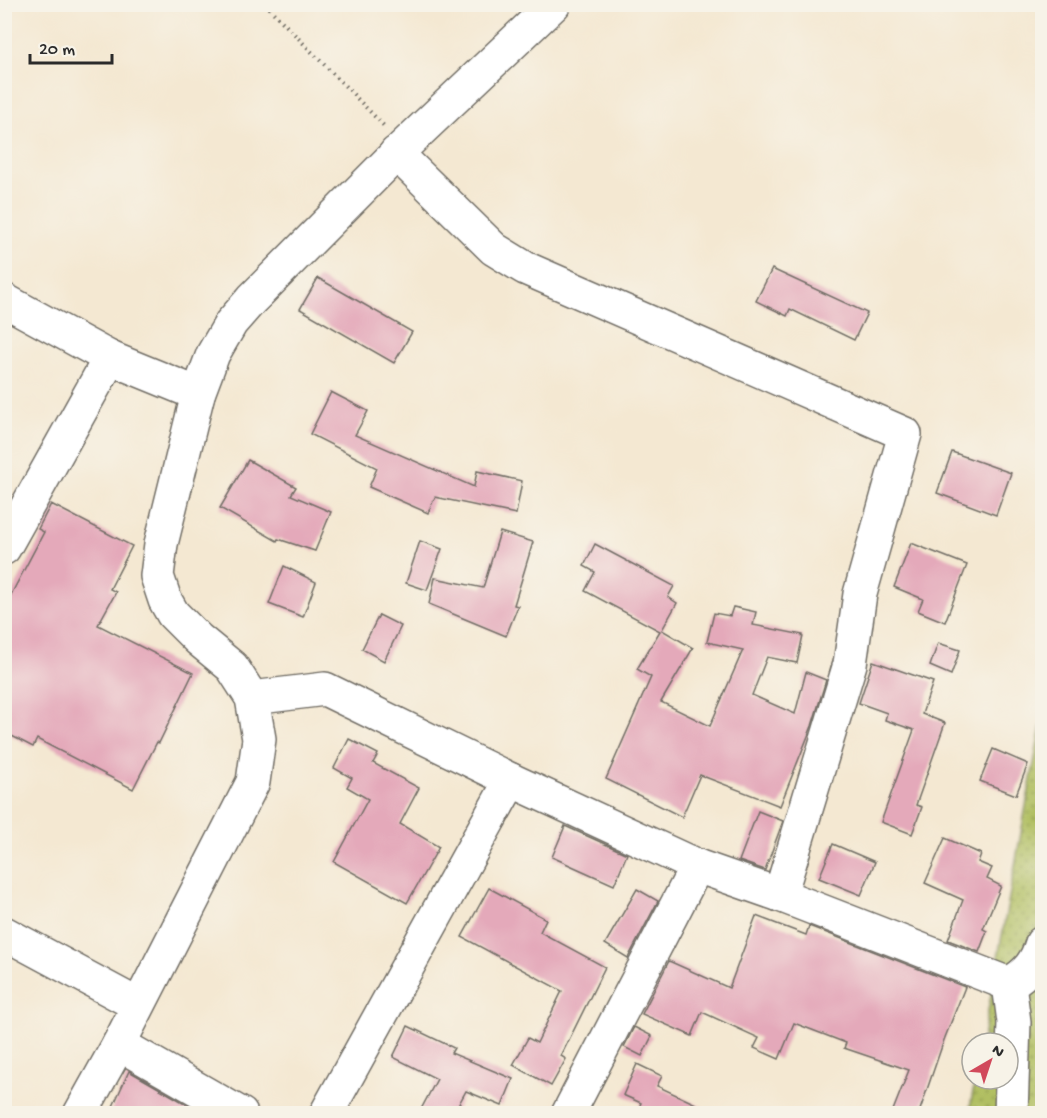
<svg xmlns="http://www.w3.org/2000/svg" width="1047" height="1118" viewBox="0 0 1047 1118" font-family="'Gochi Hand',sans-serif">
  <defs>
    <pattern id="grass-dots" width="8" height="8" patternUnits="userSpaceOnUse" patternTransform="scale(1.5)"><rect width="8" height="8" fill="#b1bf62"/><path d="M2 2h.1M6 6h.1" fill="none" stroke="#909b51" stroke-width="1.8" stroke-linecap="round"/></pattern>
  </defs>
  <rect width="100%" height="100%" fill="#f7f3e8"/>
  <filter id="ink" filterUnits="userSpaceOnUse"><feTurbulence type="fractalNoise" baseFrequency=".0167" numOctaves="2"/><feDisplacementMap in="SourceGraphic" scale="12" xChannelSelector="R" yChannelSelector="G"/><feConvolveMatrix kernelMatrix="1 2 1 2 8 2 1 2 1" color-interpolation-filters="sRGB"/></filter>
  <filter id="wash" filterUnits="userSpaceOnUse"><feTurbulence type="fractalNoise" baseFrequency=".008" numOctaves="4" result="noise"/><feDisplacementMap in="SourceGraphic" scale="24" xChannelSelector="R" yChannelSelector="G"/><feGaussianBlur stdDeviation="1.35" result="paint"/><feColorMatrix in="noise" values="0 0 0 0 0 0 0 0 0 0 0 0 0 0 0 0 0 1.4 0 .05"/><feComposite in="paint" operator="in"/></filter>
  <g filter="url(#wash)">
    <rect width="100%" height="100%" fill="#f4e8d2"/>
    <polygon fill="url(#grass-dots)" stroke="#6e7546" stroke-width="1.5" points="1042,720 1042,1113 969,1114 975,1079 1008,1079 1008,1043 982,1043"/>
    <g id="blocks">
      <g fill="#e4a9ba">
        <polygon points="772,269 867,313 854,340 790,309 787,316 756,301"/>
        <polygon points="318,278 412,332 394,363 300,309"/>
        <polygon points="331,392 368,411 355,435 474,487 477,471 522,481 516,514 435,497 428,513 369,487 377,468 310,434"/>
        <polygon points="952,452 1011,473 996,515 937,493"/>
        <polygon points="248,460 296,487 291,495 331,512 315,551 278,539 277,541 220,508"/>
        <polygon points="51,504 132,546 110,589 116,592 98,625 193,673 159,743 157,742 133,789 37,739 33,747 4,732 4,608 44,532 38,529"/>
        <polygon points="500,532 533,542 514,605 518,606 506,636 429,604 435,578 483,588"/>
        <polygon points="420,541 442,549 427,590 406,583"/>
        <polygon points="911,543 967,565 945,622 918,611 923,599 894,587"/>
        <polygon points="595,544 674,586 668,597 677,603 662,630 693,648 661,702 710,726 743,650 707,642 714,613 730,616 733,607 756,612 753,625 803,635 797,663 767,657 752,695 795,714 806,672 826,680 812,726 780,806 700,775 682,817 606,779 651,677 637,669 660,631 585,591 595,572 584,566"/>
        <polygon points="284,566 316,582 303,617 269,604"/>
        <polygon points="379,615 401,626 384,661 362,649"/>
        <polygon points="938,643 960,650 951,675 930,666"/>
        <polygon points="873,661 933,682 922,714 945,723 916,805 922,807 912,834 881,822 914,730 885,720 887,713 859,703"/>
        <polygon points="349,739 378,754 373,763 419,788 400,824 439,847 407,903 334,862 368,799 347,787 352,778 334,768"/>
        <polygon points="993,749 1028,764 1016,795 980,781"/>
        <polygon points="758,811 783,821 765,870 739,861"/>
        <polygon points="565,826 627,854 614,885 552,857"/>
        <polygon points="945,838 981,854 978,862 992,868 987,879 1001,886 983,929 987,931 979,952 948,940 963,900 925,883"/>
        <polygon points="833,844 875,862 861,895 819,878"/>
        <polygon points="489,888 546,919 540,932 605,967 561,1056 566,1059 551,1086 513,1065 528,1038 537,1043 562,991 462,937"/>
        <polygon points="637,889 658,901 628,958 605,944"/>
        <polygon points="756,916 806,935 809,926 965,987 944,1040 919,1113 892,1113 909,1070 844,1048 846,1043 794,1023 779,1059 754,1048 759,1038 702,1012 692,1036 642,1014 669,961 729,988"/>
        <polygon points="408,1026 454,1048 451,1053 513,1079 502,1106 466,1091 454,1113 419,1113 437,1079 393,1057"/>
        <polygon points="634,1027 652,1036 642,1056 624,1047"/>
        <polygon points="637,1064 662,1076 657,1086 715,1113 637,1113 641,1103 623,1095"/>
        <polygon points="129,1071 202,1113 110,1113"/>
      </g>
    </g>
  </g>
  <g filter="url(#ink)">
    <use href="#blocks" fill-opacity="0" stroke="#716d65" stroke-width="1.5"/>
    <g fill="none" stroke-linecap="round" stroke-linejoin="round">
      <defs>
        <g id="minor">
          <polyline points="396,153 494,249 525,268 905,434 860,594 850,664 780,895"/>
          <polyline points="4,300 110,358 198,394"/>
          <polyline points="4,548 110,358"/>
          <polyline points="252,698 325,689 511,780 697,866 780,895 1009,984"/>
          <polyline points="4,933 138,1005"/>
          <polyline points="1009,984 1014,1022 1011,1114"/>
          <path d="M 1009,984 C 1027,973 1036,963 1042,943"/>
          <polyline points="119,1044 241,1114"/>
          <polyline points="326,1114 511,780"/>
          <polyline points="568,1114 697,866"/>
        </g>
        <polyline id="tertiary" points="80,1114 119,1044 253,782 259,739 252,698 232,667 198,639 173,614 165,600 157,576 161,544 198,394 213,354 231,323 252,299 404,146 554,4"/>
      </defs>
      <use href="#minor" stroke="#716d65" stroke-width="36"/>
      <use href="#tertiary" stroke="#716d65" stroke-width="36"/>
      <polyline stroke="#716d65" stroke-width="4" stroke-dasharray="1.5 4.5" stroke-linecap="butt" points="265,4 384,126"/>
      <use href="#minor" stroke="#fff" stroke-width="33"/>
      <use href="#tertiary" stroke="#fff" stroke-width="33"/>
    </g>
  </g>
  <rect width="1047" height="1118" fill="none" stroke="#f7f3e8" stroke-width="24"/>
  <g transform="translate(990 1061) rotate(39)"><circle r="28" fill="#f7f3e8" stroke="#a5a39c" stroke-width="1.5"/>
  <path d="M0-4.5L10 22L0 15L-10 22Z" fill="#d1495b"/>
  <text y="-9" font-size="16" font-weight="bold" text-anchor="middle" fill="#2b2b2b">N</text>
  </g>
  <path d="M30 54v9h82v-9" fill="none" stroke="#2b2b2b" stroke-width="3"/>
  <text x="39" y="54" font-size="18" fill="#2b2b2b" stroke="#f7f3e8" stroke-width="4.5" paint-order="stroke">20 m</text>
</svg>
